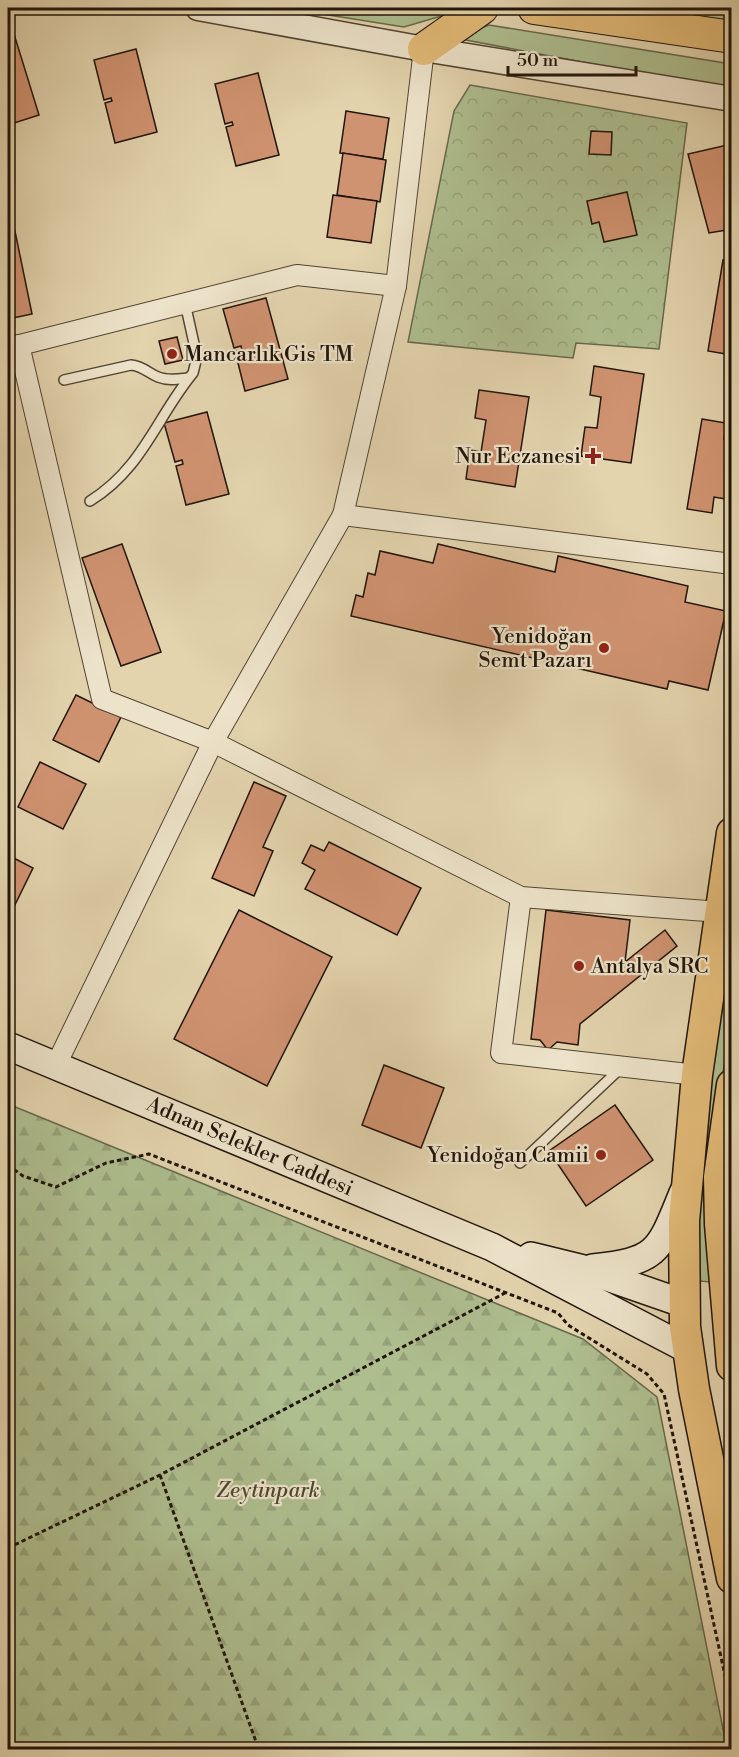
<svg xmlns="http://www.w3.org/2000/svg" width="739" height="1757" viewBox="0 0 739 1757" font-family="'Libre Bodoni',serif">
  <defs>
    <pattern id="forest-firs" width="22" height="20" patternUnits="userSpaceOnUse" patternTransform="scale(1.5)"><rect width="22" height="20" fill="#aebe8f"/><path d="M5 1l3.5 6h-7zM16 11l3.5 6h-7z" fill="#95a27a"/></pattern>
    <pattern id="park-crowns" width="20" height="18" patternUnits="userSpaceOnUse" patternTransform="scale(1.5)"><rect width="20" height="18" fill="#aebe8f"/><path d="M2 6a3 3 0 1 1 6 0M12 15a3 3 0 1 1 6 0" fill="none" stroke="#95a27a"/></pattern>
  </defs>
  <rect width="100%" height="100%" fill="#e3d4ae"/>
  <filter id="stains"><feTurbulence type="fractalNoise" baseFrequency=".00333" numOctaves="4"/><feColorMatrix values="0 0 0 0 .2 0 0 0 0 .09 0 0 0 0 .02 0 0 0 .5 -.17"/></filter>
  <radialGradient id="worn" r=".72"><stop offset=".6" stop-color="#630" stop-opacity="0"/><stop offset="1" stop-color="#630" stop-opacity=".3"/></radialGradient>
  <g fill="#aebe8f" stroke="#67694c" stroke-width="1.5">
    <polygon points="284,8 429,8 455,12 404,27"/>
    <polygon points="615,8 731,8 731,26"/>
    <polygon points="489,25 731,64 731,90 455,38"/>
    <polygon points="731,942 731,1022 707,1175 710,1282 690,1280 697,1172"/>
  </g>
  <polygon fill="url(#forest-firs)" stroke="#67694c" stroke-width="1.5" points="8,1104 583,1339 657,1397 727,1749 8,1749"/>
  <polygon fill="url(#park-crowns)" stroke="#67694c" stroke-width="1.5" points="470,85 687,123 659,349 576,343 573,358 408,342 454,111"/>
  <g fill="#d09371" stroke="#201409" stroke-width="1.5">
    <polygon points="14,34 39,115 8,125 8,36"/>
    <polygon points="136,49 157,132 115,143 105,103 112,101 111,98 104,100 94,60"/>
    <polygon points="258,73 279,155 236,166 226,127 233,125 232,122 225,124 215,84"/>
    <polygon points="346,111 389,118 383,159 340,153"/>
    <polygon points="591,131 612,132 611,155 589,154"/>
    <polygon points="732,144 732,229 709,233 688,154"/>
    <polygon points="343,153 386,160 380,202 337,195"/>
    <polygon points="627,192 637,235 604,242 599,222 592,224 587,201"/>
    <polygon points="333,195 377,201 371,243 327,237"/>
    <polygon points="8,197 32,314 8,319"/>
    <polygon points="723,260 732,262 732,355 708,351"/>
    <polygon points="266,298 288,379 245,391 235,351 242,350 241,346 234,348 223,309"/>
    <polygon points="177,337 183,360 165,364 159,341"/>
    <polygon points="594,366 644,374 631,463 581,456 585,427 597,428 601,397 590,395"/>
    <polygon points="479,390 529,397 515,487 466,479 470,450 481,452 486,420 475,418"/>
    <polygon points="207,412 229,494 186,505 176,466 183,464 182,460 175,462 164,423"/>
    <polygon points="702,419 726,423 724,439 732,441 732,500 714,497 712,513 687,509"/>
    <polygon points="122,544 161,652 121,666 82,558"/>
    <polygon points="438,544 555,572 558,556 688,586 685,602 726,611 708,690 669,681 667,689 351,616 356,595 363,597 368,573 375,575 380,551 433,563"/>
    <polygon points="76,695 121,717 99,762 53,740"/>
    <polygon points="40,762 86,784 63,829 18,807"/>
    <polygon points="254,782 286,796 263,847 273,851 254,896 212,878"/>
    <polygon points="329,842 421,888 397,935 305,889 315,870 302,863 311,845 324,851"/>
    <polygon points="8,855 33,868 8,919"/>
    <polygon points="239,910 332,957 267,1086 174,1039"/>
    <polygon points="546,910 630,920 625,962 665,930 677,946 580,1024 578,1045 557,1042 548,1050 540,1040 531,1039"/>
    <polygon points="384,1065 444,1088 421,1148 362,1125"/>
    <polygon points="615,1105 653,1160 586,1206 549,1151"/>
  </g>
  <g fill="none" stroke-linecap="round" stroke-linejoin="round">
    <defs>
      <g id="service">
        <path d="M 64,380 L 131,365 C 143,366 148,373 158,377 C 168,381 178,379 188,378"/>
        <path d="M 90,501 C 143,468 156,418 193,373 L 197,357 L 185,303"/>
        <polyline points="520,1163 621,1068"/>
      </g>
      <g id="minor">
        <polyline points="19,345 102,699 213,742 521,897 720,912"/>
        <polyline points="8,348 297,275 396,286"/>
        <polyline points="343,515 732,564"/>
        <polyline points="521,897 501,1053 697,1075"/>
        <polyline points="56,1065 213,742 343,515 396,286 424,49"/>
      </g>
      <polyline id="tertiary" points="198,8 424,49 732,99"/>
      <g id="secondary">
        <polyline points="8,1046 492,1247 689,1350"/>
        <polyline points="531,1256 584,1269 685,1304"/>
        <path d="M 593,1268 C 658,1261 659,1252 683,1193"/>
      </g>
      <g id="primary">
        <polyline points="732,833 697,1075 684,1221 685,1327 694,1389 732,1578"/>
        <polyline points="732,1085 719,1177 720,1224 732,1366"/>
      </g>
      <g id="trunk">
        <polyline points="534,8 732,37"/>
        <polyline points="424,49 482,8"/>
      </g>
    </defs>
    <use href="#service" stroke="#514432" stroke-width="12"/>
    <use href="#minor" stroke="#514432" stroke-width="22"/>
    <use href="#tertiary" stroke="#514432" stroke-width="27"/>
    <use href="#secondary" stroke="#201409" stroke-width="30"/>
    <use href="#primary" stroke="#201409" stroke-width="33"/>
    <use href="#trunk" stroke="#201409" stroke-width="34"/>
    <g stroke="#201409" stroke-width="3" stroke-dasharray="4.5 3" stroke-linecap="butt">
      <polyline points="8,1165 23,1176 56,1187 106,1163 149,1154 558,1313 568,1325 647,1374 664,1394 732,1708"/>
      <polyline points="160,1475 259,1750"/>
      <polyline points="8,1548 160,1475 505,1293"/>
    </g>
    <use href="#service" stroke="#ede3ca" stroke-width="9"/>
    <use href="#minor" stroke="#ede3ca" stroke-width="20"/>
    <use href="#tertiary" stroke="#ede3ca" stroke-width="24"/>
    <use href="#secondary" stroke="#ede3ca" stroke-width="27"/>
    <use href="#primary" stroke="#e2ba77" stroke-width="30"/>
    <use href="#trunk" stroke="#e2ba77" stroke-width="32"/>
    <polyline stroke="#201409" stroke-width="1.5" points="724,8 732,9"/>
  </g>
  <g fill="#8f2418" stroke="#ede3ca" stroke-width="2">
    <circle cx="172" cy="354" r="6"/>
    <path d="M590 447h6v6h6v6h-6v6h-6v-6h-6v-6h6z"/>
    <circle cx="604" cy="648" r="6"/>
    <circle cx="579" cy="966" r="6"/>
    <circle cx="601" cy="1155" r="6"/>
  </g>
  <g text-anchor="middle" stroke-width="4.5" stroke-linejoin="round" paint-order="stroke">
    <g font-size="21" fill="#201409" stroke="#ede3ca" text-anchor="end">
      <text x="184" y="361" text-anchor="start">Mancarlık Gis TM</text>
      <text x="581" y="463">Nur Eczanesi</text>
      <text x="592" y="643">Yenidoğan<tspan x="592" dy="24">Semt Pazarı</tspan></text>
      <text x="591" y="973" text-anchor="start">Antalya SRC</text>
      <text x="589" y="1162">Yenidoğan Camii</text>
    </g>
    <g font-size="21" fill="#201409" stroke="#ede3ca">
      <text transform="translate(250 1146) rotate(23)" y="7">Adnan Selekler Caddesi</text>
    </g>
    <g font-size="21" font-style="italic" fill="#4b4731" stroke="#ede3ca">
      <text x="268" y="1497">Zeytinpark</text>
    </g>
  </g>
  <rect width="739" height="1757" fill="none" stroke="#e3d4ae" stroke-width="30"/>
  <rect x="9" y="9" width="721" height="1739" fill="none" stroke="#201409" stroke-width="3"/>
  <rect x="15" y="15" width="709" height="1727" fill="none" stroke="#201409" stroke-width="1.5"/>
  <path d="M508 66v9h128v-9" fill="none" stroke="#201409" stroke-width="3"/>
  <text x="517" y="66" font-size="18" fill="#201409" stroke="#ede3ca" stroke-width="4.5" paint-order="stroke">50 m</text>
  <rect width="100%" height="100%" filter="url(#stains)"/>
  <rect width="100%" height="100%" fill="url(#worn)"/>
</svg>
